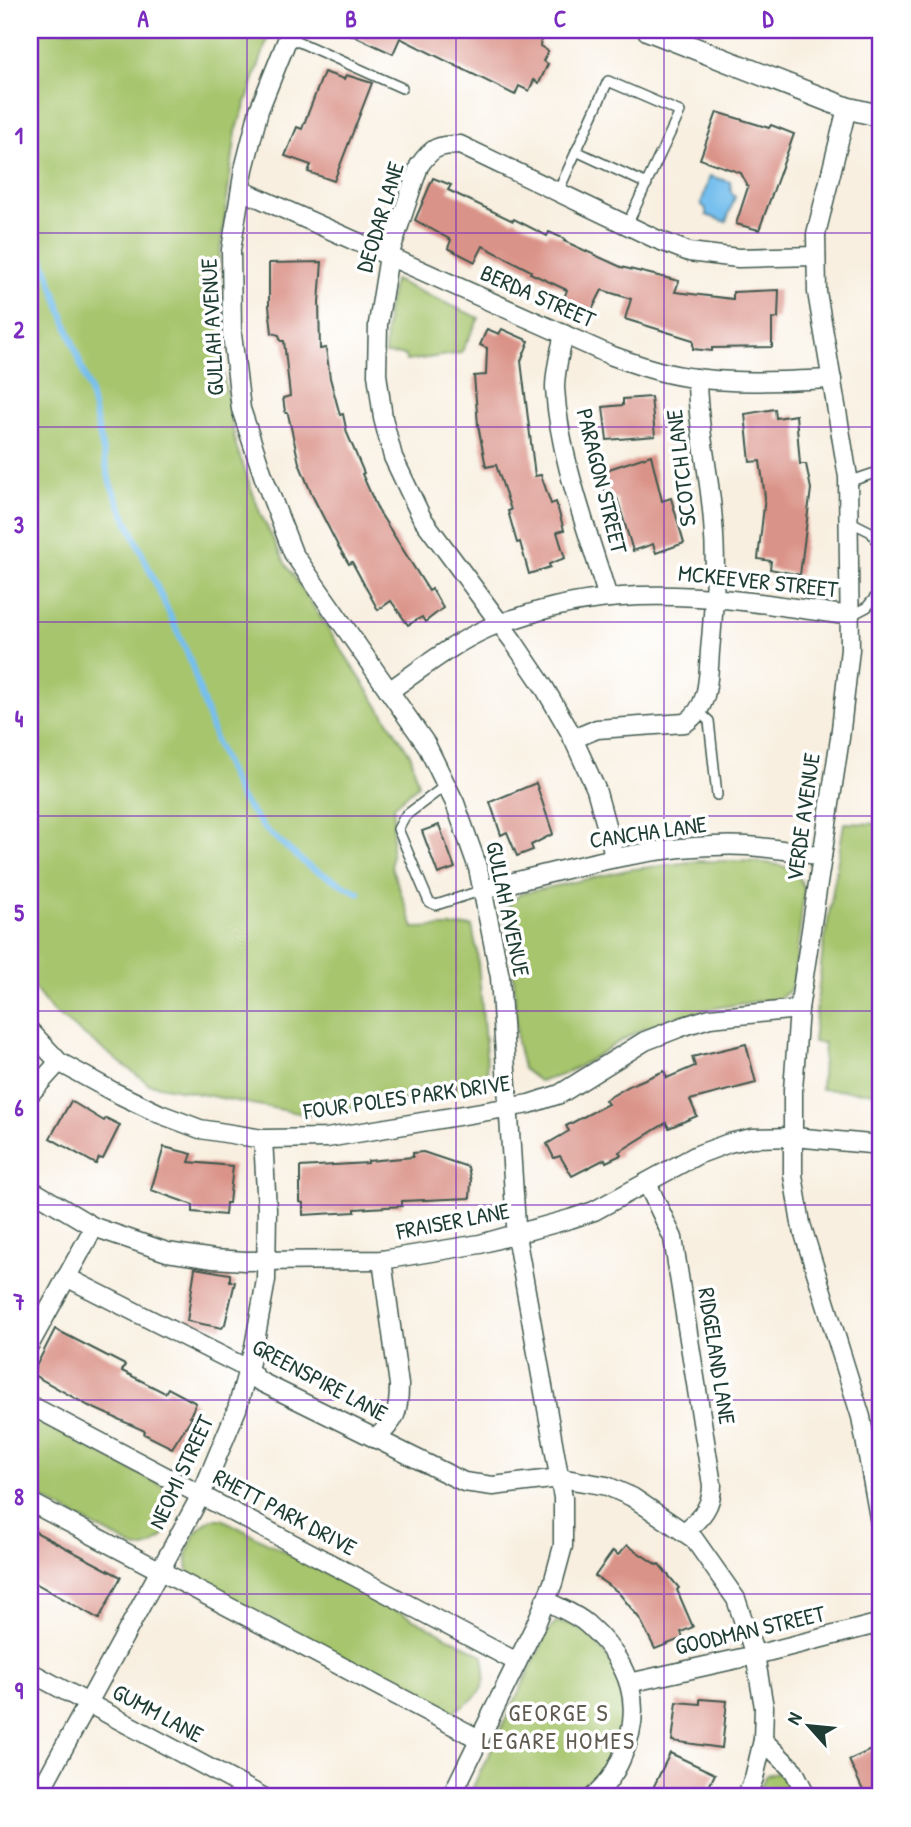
<svg xmlns="http://www.w3.org/2000/svg" width="911" height="1827" viewBox="0 0 911 1827" font-family="'Patrick Hand',sans-serif">
  <rect width="100%" height="100%" fill="#fff"/>
  <filter id="ink" filterUnits="userSpaceOnUse"><feTurbulence type="fractalNoise" baseFrequency=".0143" numOctaves="2"/><feDisplacementMap in="SourceGraphic" scale="14" xChannelSelector="R" yChannelSelector="G"/><feConvolveMatrix kernelMatrix="1 2 1 2 8 2 1 2 1" color-interpolation-filters="sRGB"/></filter>
  <filter id="wash" filterUnits="userSpaceOnUse"><feTurbulence type="fractalNoise" baseFrequency=".00686" numOctaves="4" result="noise"/><feDisplacementMap in="SourceGraphic" scale="28" xChannelSelector="R" yChannelSelector="G"/><feGaussianBlur stdDeviation="1.57" result="paint"/><feColorMatrix in="noise" values="0 0 0 0 0 0 0 0 0 0 0 0 0 0 0 0 0 1.4 0 .05"/><feComposite in="paint" operator="in"/></filter>
  <g filter="url(#wash)">
    <rect width="100%" height="100%" fill="#f8efe0"/>
    <g fill="#a6c56c" stroke="#628150" stroke-width="2">
      <polygon points="30,30 268,30 269,35 236,132 216,281 222,367 236,446 261,515 285,563 411,756 418,785 394,806 391,866 414,928 472,926 477,951 488,1077 479,1089 309,1115 149,1084 52,1011 30,983"/>
      <polygon points="394,280 479,318 461,353 406,361 405,355 385,354 387,311"/>
      <polygon points="844,823 881,824 881,1093 821,1089 824,1043 813,1042 822,957"/>
      <path d="M 698,861 C 726,862 761,858 788,868 C 798,872 801,880 804,890 L 794,980 L 789,991 L 780,998 C 732,1005 684,1010 639,1031 C 606,1046 575,1076 539,1081 L 523,1069 L 517,1042 L 513,960 L 503,911 L 520,894 L 627,870 Z"/>
      <path d="M 30,1417 L 165,1487 C 169,1491 174,1495 175,1501 C 178,1512 167,1533 158,1541 C 152,1547 145,1548 137,1549 L 30,1492 Z"/>
      <path d="M 212,1519 L 222,1519 L 483,1655 C 483,1661 485,1666 485,1672 C 487,1692 466,1707 449,1712 L 190,1577 C 182,1556 191,1530 212,1519 Z"/>
      <path d="M 556,1622 C 575,1622 590,1634 601,1649 C 609,1659 620,1674 622,1687 C 628,1727 613,1776 576,1797 L 472,1797 L 471,1791 L 549,1630 Z"/>
      <polygon points="776,1772 786,1779 797,1797 756,1797 766,1775"/>
    </g>
    <polygon fill="#76bfee" stroke="#4a7e91" stroke-width="2" points="710,176 730,182 731,192 735,197 726,222 706,215 706,209 701,204"/>
    <g fill="none" stroke-linecap="round" stroke-linejoin="round">
      <polyline stroke="#76bfee" stroke-width="6" points="30,222 89,388 110,483 189,657 216,742 239,796 264,828 308,866 359,893"/>
    </g>
    <g id="blocks">
      <g fill="#da9388">
        <polygon points="341,30 521,30 541,39 540,46 548,51 543,61 548,64 539,83 534,80 529,91 519,86 515,95 400,38 393,54"/>
        <polygon points="324,72 344,79 346,75 372,83 334,181 308,172 311,165 285,156 297,127 302,129"/>
        <polygon points="717,112 769,128 771,125 794,134 759,230 736,224 748,187 741,173 700,159"/>
        <polygon points="433,178 451,185 448,190 513,221 514,219 547,236 549,232 565,239 564,241 621,267 679,281 675,292 733,299 733,292 779,290 778,318 772,319 772,347 712,348 712,351 693,349 693,340 625,319 631,299 602,290 590,314 563,301 567,290 530,273 531,271 483,246 475,262 448,248 451,240 415,220"/>
        <polygon points="322,262 319,302 320,349 326,348 330,378 340,415 343,414 347,433 364,473 362,474 378,510 429,591 432,589 443,608 425,622 422,617 408,625 391,601 378,610 352,562 349,564 338,546 312,495 299,463 288,414 285,412 283,398 290,396 284,341 281,341 279,335 272,333 269,306 269,263"/>
        <polygon points="487,329 499,334 502,329 529,341 521,361 535,476 541,475 551,504 556,502 564,530 557,532 565,558 549,564 550,567 529,574 520,542 517,543 508,511 511,510 496,465 486,467 478,425 474,376 486,375 487,348 480,345"/>
        <polygon points="651,397 655,436 607,440 603,407 623,405 623,399"/>
        <polygon points="775,409 776,418 796,415 800,464 806,464 811,489 800,575 770,569 771,561 758,559 765,497 760,461 750,462 745,414"/>
        <polygon points="651,455 662,501 671,498 684,543 656,553 653,544 633,551 617,498 608,500 600,472"/>
        <polygon points="536,783 553,834 531,845 533,850 517,856 507,832 501,835 490,802"/>
        <polygon points="439,825 455,868 438,874 422,831"/>
        <polygon points="746,1044 756,1083 690,1100 697,1116 669,1128 666,1123 619,1152 621,1155 606,1162 605,1159 572,1176 560,1156 554,1158 547,1144 569,1131 566,1126 608,1104 605,1100 631,1085 664,1071 667,1078 695,1066 692,1057"/>
        <polygon points="71,1101 104,1121 106,1118 120,1125 103,1159 99,1158 96,1164 50,1138"/>
        <polygon points="164,1147 192,1154 189,1162 233,1166 229,1203 226,1203 225,1215 193,1212 193,1205 151,1190"/>
        <polygon points="423,1152 468,1167 471,1181 470,1198 402,1201 402,1206 355,1209 355,1212 303,1215 303,1203 300,1202 300,1167 368,1163 368,1161 413,1157 413,1153"/>
        <polygon points="195,1268 230,1274 230,1281 235,1282 225,1324 222,1328 187,1321"/>
        <polygon points="55,1329 125,1365 122,1371 165,1393 168,1388 196,1403 190,1416 192,1417 172,1448 144,1434 145,1431 89,1406 32,1374"/>
        <polygon points="30,1529 121,1577 99,1619 30,1580"/>
        <polygon points="627,1545 657,1565 659,1564 679,1588 677,1590 693,1627 681,1632 683,1638 655,1649 640,1619 618,1592 595,1576 613,1551 618,1555"/>
        <polygon points="700,1699 727,1701 722,1748 672,1741 677,1702 700,1704"/>
        <polygon points="875,1748 881,1760 881,1797 866,1797 849,1760"/>
        <polygon points="670,1753 715,1774 704,1797 673,1797 653,1788"/>
      </g>
    </g>
  </g>
  <g filter="url(#ink)">
    <use href="#blocks" fill-opacity="0" stroke="#40584e" stroke-width="2"/>
    <g fill="none" stroke-linecap="round" stroke-linejoin="round">
      <defs>
        <g id="service">
          <polyline points="288,37 402,88"/>
          <polyline points="576,151 647,184"/>
          <polyline points="558,192 608,81 680,112 627,225"/>
          <polyline points="848,482 881,471"/>
          <polyline points="849,521 871,532 881,547 879,593 867,607 850,616"/>
          <polyline points="699,712 709,721 717,795"/>
          <polyline points="446,785 405,816 398,829 429,902 436,905 483,890"/>
        </g>
        <g id="minor">
          <polyline points="291,30 259,110 244,169 231,250 232,334 241,409 264,478 293,553 426,744 455,803 478,868 500,977 517,1241 563,1498 563,1546 553,1583 535,1626 451,1797"/>
          <polyline points="847,108 816,234 817,292 848,477 850,649 840,738 799,1009 793,1090 793,1175 801,1224 861,1417 881,1529"/>
          <path d="M 241,190 L 610,355 C 635,364 660,373 687,377 C 734,384 784,381 832,379"/>
          <path d="M 564,334 C 560,352 555,370 555,388 C 559,458 588,531 608,598"/>
          <path d="M 389,691 C 421,669 452,644 488,628 C 499,623 511,620 523,616 C 630,580 741,600 850,616"/>
          <path d="M 573,739 L 597,729 L 685,723 C 710,707 708,678 710,651 C 714,608 717,565 713,522 C 710,474 697,426 697,378"/>
          <path d="M 615,858 L 596,789 L 570,732 L 544,687 L 513,641 L 422,518 L 393,457 L 383,418 L 377,374 L 378,324 L 389,256 L 419,166 C 432,147 438,145 460,145 L 656,239 L 689,252 L 738,258 L 816,256"/>
          <path d="M 483,890 C 569,868 658,842 748,846 C 773,848 798,852 822,856"/>
          <polyline points="30,1031 59,1062 112,1091 160,1114 200,1129 263,1139 327,1138 529,1104 560,1094 645,1041 684,1026 710,1018 799,1009"/>
          <polyline points="30,1094 59,1062"/>
          <path d="M 647,1183 L 673,1238 L 712,1485 C 712,1508 700,1518 685,1532"/>
          <polyline points="30,1189 94,1227 167,1252 214,1259 245,1261 382,1260 480,1244 570,1219 594,1211 697,1155 729,1143 752,1138 794,1137 881,1145"/>
          <polyline points="66,1277 248,1369 259,1381 464,1482 493,1486 560,1478 607,1486 632,1497 694,1539 736,1599 755,1655 764,1707 763,1740 754,1778 746,1797"/>
          <polyline points="30,1344 94,1227"/>
          <polyline points="30,1405 517,1662"/>
          <path d="M 376,1439 C 396,1418 399,1414 399,1385 L 382,1260"/>
          <polyline points="30,1502 479,1739"/>
          <path d="M 545,1600 C 559,1608 576,1614 587,1624 C 630,1662 646,1706 621,1759 C 615,1773 605,1787 593,1797"/>
          <polyline points="30,1672 263,1797"/>
          <polyline points="629,1683 755,1655 881,1623"/>
          <polyline points="763,1740 794,1771 807,1797"/>
          <polyline points="37,1797 201,1495 237,1409 254,1347 266,1280 267,1209 263,1139"/>
        </g>
        <polyline id="tertiary" points="648,30 847,108 881,116"/>
      </defs>
      <use href="#service" stroke="#40584e" stroke-width="12"/>
      <use href="#minor" stroke="#40584e" stroke-width="21"/>
      <use href="#tertiary" stroke="#40584e" stroke-width="24"/>
      <use href="#service" stroke="#fff" stroke-width="9"/>
      <use href="#minor" stroke="#fff" stroke-width="18"/>
      <use href="#tertiary" stroke="#fff" stroke-width="21"/>
    </g>
  </g>
  <path fill="none" stroke="#7b2cbf" stroke-width="2" stroke-opacity="0.55" d="M 247,30 L 247,1797M 456,30 L 456,1797M 664,30 L 664,1797M 30,233 L 881,233M 30,427 L 881,427M 30,622 L 881,622M 30,816 L 881,816M 30,1011 L 881,1011M 30,1205 L 881,1205M 30,1400 L 881,1400M 30,1594 L 881,1594"/>
  <g text-anchor="middle" stroke-width="7" stroke-linejoin="round" paint-order="stroke">
    <g font-size="23" fill="#1f3d34" stroke="#fff">
      <text transform="translate(380 217) rotate(-73)" y="8">DEODAR LANE</text>
      <text transform="translate(538 296) rotate(24)" y="8">BERDA STREET</text>
      <text transform="translate(212 327) rotate(-93)" y="8">GULLAH AVENUE</text>
      <text transform="translate(681 468) rotate(-97)" y="8">SCOTCH LANE</text>
      <text transform="translate(602 481) rotate(76)" y="8">PARAGON STREET</text>
      <text transform="translate(758 581) rotate(6)" y="8">MCKEEVER STREET</text>
      <text transform="translate(803 817) rotate(-82)" y="8">VERDE AVENUE</text>
      <text transform="translate(648 832) rotate(-8)" y="8">CANCHA LANE</text>
      <text transform="translate(508 909) rotate(78)" y="8">GULLAH AVENUE</text>
      <text transform="translate(407 1097) rotate(-8)" y="8">FOUR POLES PARK DRIVE</text>
      <text transform="translate(453 1221) rotate(-11)" y="8">FRAISER LANE</text>
      <text transform="translate(717 1356) rotate(81)" y="8">RIDGELAND LANE</text>
      <text transform="translate(320 1380) rotate(28)" y="8">GREENSPIRE LANE</text>
      <text transform="translate(181 1472) rotate(-65)" y="8">NEOMI STREET</text>
      <text transform="translate(285 1512) rotate(28)" y="8">RHETT PARK DRIVE</text>
      <text transform="translate(750 1630) rotate(-13)" y="8">GOODMAN STREET</text>
      <text transform="translate(158 1713) rotate(28)" y="8">GUMM LANE</text>
    </g>
    <g font-size="24" letter-spacing="2" fill="#605b51" stroke="#fff">
      <text x="559" y="1721">GEORGE S<tspan x="559" dy="28">LEGARE HOMES</tspan></text>
    </g>
  </g>
  <rect width="911" height="1827" fill="none" stroke="#fff" stroke-width="77"/>
  <g transform="translate(809 1726) rotate(297)" stroke="#ffffff" stroke-width="5" paint-order="stroke">
  <path d="M0-5L12 26L0 18L-12 26Z" fill="#1f3d34"/>
  <text y="-10" font-size="19" font-weight="bold" text-anchor="middle" fill="#1f3d34">N</text>
  </g>
  <rect x="38" y="38" width="834" height="1750" fill="none" stroke="#7b2cbf" stroke-width="2.5"/>
  <g font-size="23" text-anchor="middle" font-weight="bold" fill="#7b2cbf">
    <text x="143" y="27">A</text>
    <text x="351" y="27">B</text>
    <text x="560" y="27">C</text>
    <text x="768" y="27">D</text>
    <text x="19" y="144">1</text>
    <text x="19" y="338">2</text>
    <text x="19" y="533">3</text>
    <text x="19" y="727">4</text>
    <text x="19" y="921">5</text>
    <text x="19" y="1116">6</text>
    <text x="19" y="1310">7</text>
    <text x="19" y="1505">8</text>
    <text x="19" y="1699">9</text>
  </g>
</svg>
